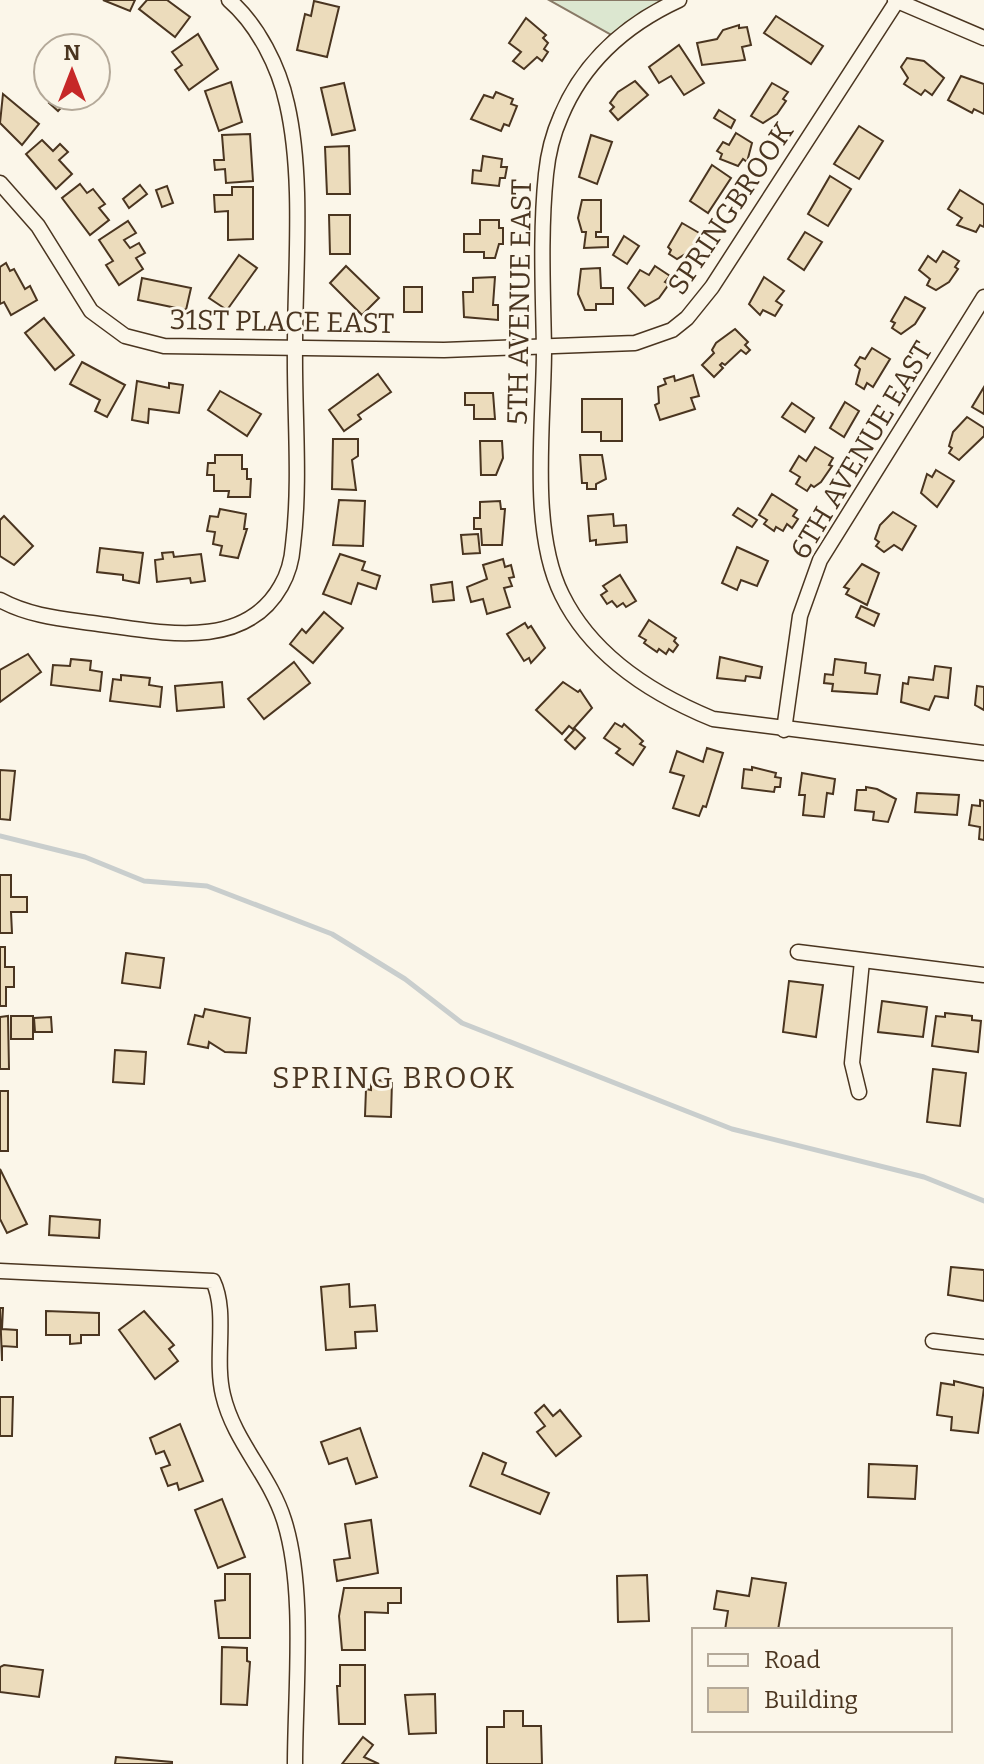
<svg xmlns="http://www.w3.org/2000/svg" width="984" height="1764" viewBox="0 0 984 1764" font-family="Bitter,serif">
  <rect width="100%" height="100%" fill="#fbf6e9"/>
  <polygon fill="#dce7d0" stroke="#887966" stroke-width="2" points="549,0 679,0 617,38"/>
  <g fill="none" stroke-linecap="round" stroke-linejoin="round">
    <polyline stroke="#c9cecd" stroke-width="5" points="0,836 85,857 144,881 207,886 332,934 405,979 462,1023 732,1129 924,1177 984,1201"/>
  </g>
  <g fill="#ecdcbc" stroke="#4a3520" stroke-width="2">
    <polygon points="103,0 135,0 130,11"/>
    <polygon points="147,0 167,0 190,17 175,37 139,9"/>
    <polygon points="314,1 339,7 327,57 297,50 305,14 311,16"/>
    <polygon points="776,16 823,46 811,64 764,33"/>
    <polygon points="526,18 546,35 543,38 548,43 544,49 548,52 542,61 537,57 524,69 513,61 521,52 509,43"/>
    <polygon points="739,25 739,28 747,27 751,45 742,47 745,60 702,65 697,43 717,39 723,30"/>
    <polygon points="198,34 218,69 189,90 175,70 182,65 172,52"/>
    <polygon points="679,45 704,83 684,95 671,76 659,83 649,67"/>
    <polygon points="907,58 924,61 944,78 932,95 925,90 921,95 904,84 908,78 901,67"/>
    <polygon points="961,76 984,84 984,114 974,109 972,113 948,100"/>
    <polygon points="635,81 648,95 618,120 610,111 614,107 610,103 618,92"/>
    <polygon points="231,82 242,122 219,131 205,91"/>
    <polygon points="344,83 355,130 332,135 321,88"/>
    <polygon points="772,83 788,92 783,99 786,101 777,114 763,123 751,116"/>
    <polygon points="496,92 513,99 511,104 517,106 509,126 504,124 501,131 471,119 484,95 493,98"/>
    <polygon points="3,94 39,124 22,145 0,123"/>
    <polygon points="55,96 70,98 58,111 49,103"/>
    <polygon points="719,110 735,120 731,128 714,118"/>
    <polygon points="859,126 883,141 859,179 834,164"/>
    <polygon points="736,133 752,143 747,162 743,159 738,166 720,159 722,154 717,151 723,142 729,145"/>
    <polygon points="250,134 253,181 226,183 225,169 215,170 214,160 224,160 222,135"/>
    <polygon points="591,135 612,142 597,184 579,177"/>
    <polygon points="42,140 53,151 60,144 68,152 59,160 72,174 56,189 26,154"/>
    <polygon points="349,146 350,194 327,194 325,147"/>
    <polygon points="483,156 502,159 501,167 507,167 505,178 500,178 499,186 472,183 473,170 481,171"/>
    <polygon points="712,165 731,178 708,213 690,201"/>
    <polygon points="830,176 851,189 828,226 808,214"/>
    <polygon points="80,184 87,193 93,189 105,204 99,208 109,220 90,235 62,198"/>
    <polygon points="140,185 147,194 129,208 123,199"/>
    <polygon points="167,186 173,203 162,207 156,190"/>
    <polygon points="232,187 253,187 253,239 228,240 228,211 215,212 214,195 232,195"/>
    <polygon points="960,190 984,205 984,227 980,225 976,232 957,225 962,218 948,209"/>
    <polygon points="582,200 601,200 601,232 596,232 596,237 608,237 608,247 584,248 586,232 582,232 578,218"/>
    <polygon points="329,215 350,215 350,254 330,254"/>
    <polygon points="480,220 499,220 499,228 503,228 503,244 499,244 495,258 484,258 484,252 464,252 464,234 480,234"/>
    <polygon points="128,221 136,233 124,240 130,248 139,243 145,253 136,258 143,269 119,285 106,265 113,261 99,240"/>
    <polygon points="682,223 701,234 692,250 677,259 669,254 671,250 668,247"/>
    <polygon points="805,232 822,242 804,270 788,259"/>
    <polygon points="624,236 639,246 627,264 613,255"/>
    <polygon points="943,251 959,261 955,267 958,269 949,282 936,290 927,285 930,279 919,270 928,256 936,262"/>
    <polygon points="239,255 257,268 227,310 209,298"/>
    <polygon points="6,263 10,271 14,269 25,289 30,286 37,300 11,315 4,302 0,304 0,267"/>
    <polygon points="346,266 379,298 362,315 330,283"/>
    <polygon points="655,266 670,276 665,282 669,284 659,298 645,306 628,288 640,270 649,275"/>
    <polygon points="600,268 601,288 613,288 613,304 596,304 596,310 585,310 578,294 581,269"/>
    <polygon points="495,277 493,305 498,305 498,320 464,317 463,292 473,292 473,278"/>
    <polygon points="764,277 784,291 776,301 782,305 775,316 763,310 760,315 749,304"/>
    <polygon points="142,278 191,288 186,310 138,300"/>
    <rect x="404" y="287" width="18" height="25"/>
    <polygon points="905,297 925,308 915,324 901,334 892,328 895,323 891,321"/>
    <polygon points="44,318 74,355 55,370 25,333"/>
    <polygon points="735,329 748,342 745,345 750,350 746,354 741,350 725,365 722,363 720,365 723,368 714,377 702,365 714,353 712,350 716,343"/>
    <polygon points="872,348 890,359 873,387 867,383 864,389 856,384 860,369 855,365 860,357 865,359"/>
    <polygon points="82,362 125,385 107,417 95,411 100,400 70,384"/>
    <polygon points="378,374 391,392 358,415 361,419 344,431 329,410"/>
    <polygon points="693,375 699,396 691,398 695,409 660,420 655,405 659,403 658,387 666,384 664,379 674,376 675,381"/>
    <polygon points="137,381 169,388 169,383 183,385 179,413 149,409 148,423 132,420"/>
    <polygon points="984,387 984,414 972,407"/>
    <polygon points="220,391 261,414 247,436 208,410"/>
    <polygon points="465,393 493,393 495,419 474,419 474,405 465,405"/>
    <polygon points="582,399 622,399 622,441 601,441 601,432 582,432"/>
    <polygon points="845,402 859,411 844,437 830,428"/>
    <polygon points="792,403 814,418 805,432 782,417"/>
    <polygon points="967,417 984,428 984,436 959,460 949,453 952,448 949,446 953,432"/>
    <polygon points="333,439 358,439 358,456 352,460 356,490 332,489"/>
    <polygon points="480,441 502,441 503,458 496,475 481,475"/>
    <polygon points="815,447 833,458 829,465 832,466 821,482 814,487 811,485 807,491 796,484 800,477 790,471 799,456 806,461"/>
    <polygon points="215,455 242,455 242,469 247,469 247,479 251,479 250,497 228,497 229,491 214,491 214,475 207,475 208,463 215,463"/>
    <polygon points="580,455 602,455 606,479 596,484 596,489 587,489 587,483 582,483"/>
    <polygon points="936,470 954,481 937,507 921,493 927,474 932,477"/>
    <polygon points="772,494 797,510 793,516 798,519 792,528 787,524 783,531 776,527 774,531 764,524 767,520 759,515"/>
    <polygon points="339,500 365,501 363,546 333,545"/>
    <polygon points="500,501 501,509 505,509 502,545 482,545 481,529 474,529 474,518 480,518 480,502"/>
    <polygon points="738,508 757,520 752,527 733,515"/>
    <polygon points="220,509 246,514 244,529 247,529 238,558 220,555 222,546 213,544 215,532 207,531 210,516 218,517"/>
    <polygon points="893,512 916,526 902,550 894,545 884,552 876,546 879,542 875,539 880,525"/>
    <polygon points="613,514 614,526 626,525 627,542 596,545 596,540 590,541 588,516"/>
    <polygon points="4,516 33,546 14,565 0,556 0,520"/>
    <polygon points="478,534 480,553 463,554 461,535"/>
    <polygon points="737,547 768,561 757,586 741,580 737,590 722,583"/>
    <polygon points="100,548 143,553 139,583 123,580 123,575 97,572"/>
    <polygon points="173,552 174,557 201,554 205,581 191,583 190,578 157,582 155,560 163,559 162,553"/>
    <polygon points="340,554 365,562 362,570 380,576 376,589 358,583 351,604 323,594"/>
    <polygon points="503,559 505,567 511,565 514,577 509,578 512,586 504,588 510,607 487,614 483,599 471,602 467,587 487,579 483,565"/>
    <polygon points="862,564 879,573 867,605 846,594 849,589 844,587"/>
    <polygon points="620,575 636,601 626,607 623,603 617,607 612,601 607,604 601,595 607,591 603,586"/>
    <polygon points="452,582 454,600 433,602 431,585"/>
    <polygon points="861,606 879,614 874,626 856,617"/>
    <polygon points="324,612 343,628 313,663 290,644 302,629 306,633"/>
    <polygon points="649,620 676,638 674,641 678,645 673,652 669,649 666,654 659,649 657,652 644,643 646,640 639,636"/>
    <polygon points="525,623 528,628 531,626 545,648 531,663 529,658 524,661 507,634"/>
    <polygon points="28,654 41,672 0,702 0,670"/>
    <polygon points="720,657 762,667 760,678 746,676 745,681 717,678"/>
    <polygon points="71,659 91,661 90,670 102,672 100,691 51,685 53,665 70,666"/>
    <polygon points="835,659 866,663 865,673 880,675 877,694 832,691 833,684 824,683 825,674 833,675"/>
    <polygon points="294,662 310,683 264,719 248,699"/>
    <polygon points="935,666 951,668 948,698 935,696 929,710 901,702 903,683 908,684 909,677 933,680"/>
    <polygon points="121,675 150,678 149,685 162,687 160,707 110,701 113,679 121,680"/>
    <polygon points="222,682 224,707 177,711 175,686"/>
    <polygon points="563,682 578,692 580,690 592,708 574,728 585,738 575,749 565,740 574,730 569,726 562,734 536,710"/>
    <polygon points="977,686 984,687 984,710 975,705"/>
    <polygon points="615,723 622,727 624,724 643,741 640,744 645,747 633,765 616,753 620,749 604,738"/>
    <polygon points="707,748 723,753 706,807 703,806 699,816 673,808 684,776 670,772 677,751 703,762"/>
    <polygon points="752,767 776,773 775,777 781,778 780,787 775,787 774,792 742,788 744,769 752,770"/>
    <polygon points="0,770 15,771 10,820 0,819"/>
    <polygon points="802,773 835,779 833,794 827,793 824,817 803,815 805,795 799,795"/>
    <polygon points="866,787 877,789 896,799 888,822 873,820 874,812 855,810 857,790 866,790"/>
    <polygon points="917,793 959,795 957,815 915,812"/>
    <polygon points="980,800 984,801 984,840 979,839 980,827 969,825 972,805 980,806"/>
    <polygon points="0,875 11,875 11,897 27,897 27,912 11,912 12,933 0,933"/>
    <polygon points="0,947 5,947 5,967 14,967 14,987 6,987 6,1006 0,1006"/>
    <polygon points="126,953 164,958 160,988 122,983"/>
    <polygon points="789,981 823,985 816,1037 783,1032"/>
    <polygon points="882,1001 927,1007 923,1037 878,1032"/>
    <polygon points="205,1009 250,1018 246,1053 225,1052 209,1042 208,1048 188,1044 195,1015 203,1017"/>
    <polygon points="945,1013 972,1016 972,1020 981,1021 978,1052 932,1046 936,1016 945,1017"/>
    <polygon points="8,1016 9,1069 0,1069 0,1017"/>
    <rect x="11" y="1016" width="22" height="23"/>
    <polygon points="51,1017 52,1032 35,1032 34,1018"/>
    <polygon points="115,1050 146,1052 144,1084 113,1082"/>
    <polygon points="933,1069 966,1073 960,1126 927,1122"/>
    <polygon points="371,1080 392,1081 391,1117 365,1116 366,1089 371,1090"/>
    <rect x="0" y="1091" width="8" height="60"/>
    <polygon points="0,1169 27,1224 7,1233 0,1219"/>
    <polygon points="50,1216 100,1220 99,1238 49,1235"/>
    <polygon points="951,1267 984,1270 984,1301 948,1295"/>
    <polygon points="349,1284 350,1307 375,1305 377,1331 355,1332 356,1348 326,1350 321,1287"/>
    <polygon points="0,1308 3,1308 2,1329 17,1330 17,1347 2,1346 2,1361"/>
    <polygon points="46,1311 99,1313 99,1335 81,1335 81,1343 70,1344 70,1335 46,1335"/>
    <polygon points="144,1311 174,1345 169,1349 178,1361 155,1379 119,1330"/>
    <polygon points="954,1381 984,1388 978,1433 951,1430 952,1417 937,1415 941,1383 954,1385"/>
    <polygon points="0,1397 13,1397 12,1436 0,1436"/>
    <polygon points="544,1405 553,1416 560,1410 581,1436 556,1456 537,1432 545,1426 535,1413"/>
    <polygon points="180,1424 203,1481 179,1490 177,1483 168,1486 161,1468 170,1465 164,1451 156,1454 150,1438"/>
    <polygon points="360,1428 377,1477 356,1484 347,1458 329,1464 321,1442"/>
    <polygon points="483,1453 506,1463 502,1474 549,1493 540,1514 470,1486"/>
    <polygon points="869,1464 917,1466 915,1499 868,1497"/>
    <polygon points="222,1499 245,1557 218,1568 195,1510"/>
    <polygon points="371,1520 378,1573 337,1581 334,1560 350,1558 345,1524"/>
    <polygon points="225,1574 250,1574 250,1638 219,1638 215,1601 225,1600"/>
    <polygon points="647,1575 649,1621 618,1622 617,1576"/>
    <polygon points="752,1578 786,1583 778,1630 725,1630 728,1611 714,1609 717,1591 749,1596"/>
    <polygon points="344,1588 401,1588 401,1603 388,1603 388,1613 365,1612 365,1650 342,1650 339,1616"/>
    <polygon points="222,1647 247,1648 247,1661 250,1662 247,1705 221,1704"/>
    <polygon points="4,1665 43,1670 39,1697 0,1692 0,1667"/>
    <polygon points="340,1665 365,1665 365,1724 339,1724 337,1686 340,1686"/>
    <polygon points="435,1694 436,1733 409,1734 405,1695"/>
    <polygon points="504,1711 523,1711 523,1726 541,1726 542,1764 487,1764 487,1727 504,1727"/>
    <polygon points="363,1737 373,1745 364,1757 379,1764 342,1764"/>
    <polygon points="116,1757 172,1762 172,1764 115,1764"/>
  </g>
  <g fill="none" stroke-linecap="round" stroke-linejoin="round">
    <defs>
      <g id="street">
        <path d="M 679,0 C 627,24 584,61 561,116 C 553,134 548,154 546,174 C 540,232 543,291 544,349 C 544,422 529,529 562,595 C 592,656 652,694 713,719 L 984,753"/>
        <polyline points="895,0 984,38"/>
        <polyline points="0,183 38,226 91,311 125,336 164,346 444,350 635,343 672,330 687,318 712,287 897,1"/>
        <path d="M 0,600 C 31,617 65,619 99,624 C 160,632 244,652 281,586 C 288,574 292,559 293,545 C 301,480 294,412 295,346 C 295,269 304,178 287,104 C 279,67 258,25 229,0"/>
        <polyline points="784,730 800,616 820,560 984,297"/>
        <polyline points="798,952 984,975"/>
        <polyline points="859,1092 852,1063 862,961"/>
        <path d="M 0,1271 L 213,1281 C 228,1312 214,1358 223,1395 C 234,1442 270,1475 284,1520 C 306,1589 295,1691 295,1764"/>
        <polyline points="933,1341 984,1347"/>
      </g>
    </defs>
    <use href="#street" stroke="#4a3520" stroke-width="17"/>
    <use href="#street" stroke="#fbf6e9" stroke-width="14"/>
  </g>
  <g text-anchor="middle" stroke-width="6" stroke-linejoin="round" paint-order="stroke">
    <g font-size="28" fill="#4a3520" stroke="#fbf6e9">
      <text transform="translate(730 208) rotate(-56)" y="10">SPRINGBROOK</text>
      <text transform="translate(519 302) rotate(-89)" y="10">5TH AVENUE EAST</text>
      <text transform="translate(282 321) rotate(1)" y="10">31ST PLACE EAST</text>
      <text transform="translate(861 450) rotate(-59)" y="10">6TH AVENUE EAST</text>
    </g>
    <g font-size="30" letter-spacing="2" fill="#4a3520" stroke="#fbf6e9">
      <text x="394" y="1088">SPRING BROOK</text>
    </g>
  </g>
  <rect x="692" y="1628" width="260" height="104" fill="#fbf6e9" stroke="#b4a999" stroke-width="2"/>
  <rect x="708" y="1654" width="40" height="12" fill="#fbf6e9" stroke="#b4a999" stroke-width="2"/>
  <text x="764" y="1668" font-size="24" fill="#4a3520">Road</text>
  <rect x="708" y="1688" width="40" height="24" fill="#ecdcbc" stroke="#b4a999" stroke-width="2"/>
  <text x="764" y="1708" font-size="24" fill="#4a3520">Building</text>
  <g transform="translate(72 72)"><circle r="38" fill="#fbf6e9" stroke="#b4a999" stroke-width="2"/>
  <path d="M0-6L14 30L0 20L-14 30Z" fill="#c62828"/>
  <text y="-12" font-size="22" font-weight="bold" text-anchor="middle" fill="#4a3520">N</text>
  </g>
</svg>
